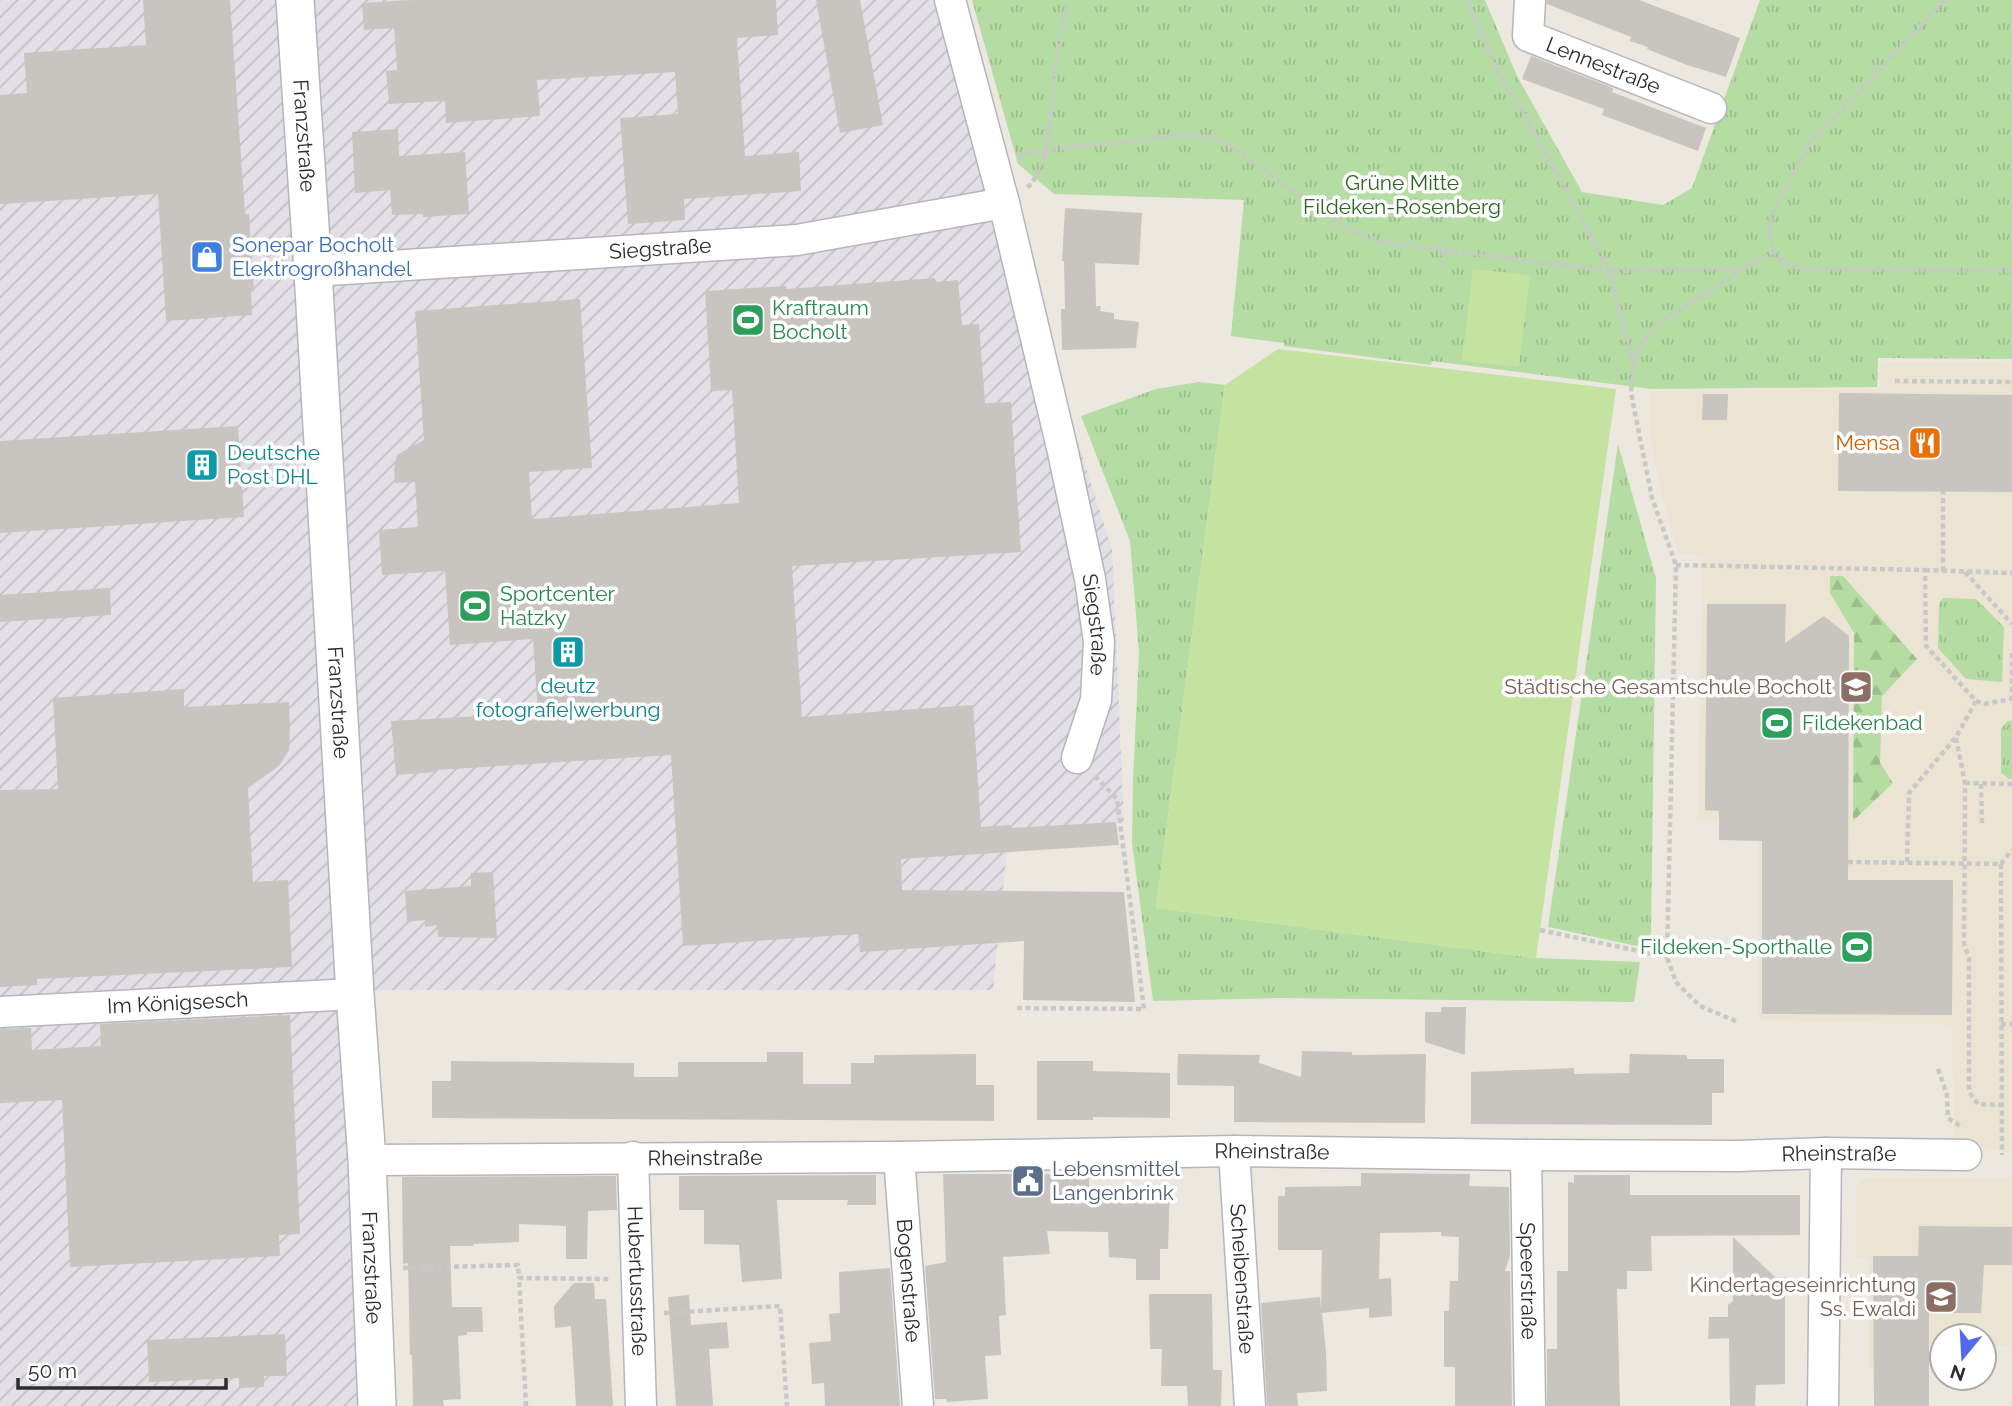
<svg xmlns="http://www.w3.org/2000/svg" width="2012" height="1406" viewBox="0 0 2012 1406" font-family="Raleway,sans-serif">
  <defs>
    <pattern id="industrial-furrows" width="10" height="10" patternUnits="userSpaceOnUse" patternTransform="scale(1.75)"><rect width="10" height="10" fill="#e2e0e6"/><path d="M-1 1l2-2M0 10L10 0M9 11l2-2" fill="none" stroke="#c2c0c5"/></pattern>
    <pattern id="grass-tufts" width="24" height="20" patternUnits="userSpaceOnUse" patternTransform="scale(1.75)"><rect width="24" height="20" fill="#b5dca3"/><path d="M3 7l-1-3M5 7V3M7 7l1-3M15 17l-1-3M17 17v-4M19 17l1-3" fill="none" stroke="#9cbd8c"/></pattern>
    <pattern id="forest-firs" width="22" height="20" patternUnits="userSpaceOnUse" patternTransform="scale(1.75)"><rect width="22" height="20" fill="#b5dca3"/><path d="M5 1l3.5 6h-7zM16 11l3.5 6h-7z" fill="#9cbd8c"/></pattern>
  </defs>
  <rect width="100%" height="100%" fill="#ece8e0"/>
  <polygon fill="url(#industrial-furrows)" points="0,0 936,0 1112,549 1124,822 1009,830 993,990 351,990 373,1406 0,1406"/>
  <g fill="#ece4d2">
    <polygon points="1880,361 2012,363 2012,1151 1954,1151 1952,1025 1759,1020 1759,819 1697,819 1703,556 1679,553 1662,497 1649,428 1651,391 1880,389"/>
    <polygon points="1864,1178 2012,1178 2012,1347 1984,1346 1984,1336 1942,1336 1942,1344 1929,1344 1929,1366 1907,1366 1907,1370 1869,1370 1869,1258 1856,1257 1856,1188"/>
  </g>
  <g fill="url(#grass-tufts)">
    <polygon points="972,0 1485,0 1517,76 1582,192 1663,205 1692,188 1760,0 2012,0 2012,359 1878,358 1877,387 1651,389 1432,361 1431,365 1284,346 1284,343 1231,336 1244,200 1054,194 1018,164"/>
    <polygon points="1199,382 1225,385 1156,908 1536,958 1640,962 1634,1002 1279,998 1153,1001 1132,843 1133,780 1139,653 1130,541 1081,416 1156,389"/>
    <polygon points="1618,444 1656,578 1651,934 1637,946 1548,927"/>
    <polygon points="1943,598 1976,599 2004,627 2002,682 1966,679 1938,648 1939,604"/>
    <polygon points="2007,721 2012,721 2012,779 2009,779 2001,773 2001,729"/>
  </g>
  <polygon fill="url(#forest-firs)" points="1830,576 1843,576 1917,659 1882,696 1880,763 1893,783 1853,821 1854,633 1830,593"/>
  <g fill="#c4e2a0">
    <polygon points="1473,269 1530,275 1519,367 1462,361"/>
    <polygon points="1278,349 1616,389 1536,958 1156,908 1225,385"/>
  </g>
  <g fill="#c8c4bf">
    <polygon points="143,0 230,0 245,214 249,214 254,291 251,291 252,315 166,321 158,194 0,204 0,95 27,93 24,53 146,45"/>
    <polygon points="414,0 776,0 778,35 737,38 745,156 799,152 801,191 684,199 685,220 628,224 620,118 678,114 675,72 537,80 540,116 446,123 445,101 389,104 386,71 397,70 394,28 364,30 362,3"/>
    <polygon points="816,0 860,0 883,125 840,133"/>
    <polygon points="1547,0 1639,0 1740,38 1726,77 1687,65 1647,49 1648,47 1630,41 1631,37 1547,4"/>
    <polygon points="1531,56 1613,88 1612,92 1706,128 1698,151 1602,115 1604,109 1522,79"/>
    <polygon points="398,129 399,156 465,152 469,214 423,217 423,214 392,215 390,190 355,193 352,132"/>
    <polygon points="1065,208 1142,213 1139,265 1095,263 1096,306 1101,306 1100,311 1114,313 1114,319 1139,322 1136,348 1062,350 1061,309 1065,309 1064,261 1062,261"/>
    <polygon points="935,278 936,282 958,280 962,325 979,324 985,403 1011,402 1021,552 792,566 802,717 973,705 981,827 1010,825 1010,828 1116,822 1119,845 901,859 902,890 1124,892 1135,1002 1023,1000 1024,941 860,952 858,934 683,946 671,755 436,770 436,772 396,775 391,721 538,713 533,639 450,645 445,571 382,575 379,530 418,527 415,482 395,483 394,469 397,455 424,440 415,311 580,299 592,468 529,472 532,519 739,503 732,390 711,391 705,291 786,286 786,289"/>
    <polygon points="1839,393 2012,395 2012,492 1838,491"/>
    <polygon points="1703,394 1728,394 1727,420 1702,420"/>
    <polygon points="238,426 244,517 0,533 0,441"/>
    <polygon points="110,588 111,615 0,622 0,595"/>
    <polygon points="1707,604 1786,604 1785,643 1824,616 1849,636 1848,880 1953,880 1952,1015 1762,1014 1762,841 1719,840 1719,811 1705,810"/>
    <polygon points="184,689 184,707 289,702 290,729 289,750 279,766 248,788 253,882 288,880 292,967 37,979 37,985 0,987 0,790 58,789 53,698"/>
    <polygon points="493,872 497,938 438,937 437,925 425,927 425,920 407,922 405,891 471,886 471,873"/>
    <polygon points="1441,1007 1466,1007 1465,1055 1425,1042 1425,1012 1441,1012"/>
    <polygon points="290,1015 300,1234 279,1235 280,1256 70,1267 62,1100 0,1103 0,1029 31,1028 32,1050 101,1046 100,1024"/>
    <polygon points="1302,1051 1352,1052 1352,1055 1426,1054 1425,1123 1234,1122 1234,1086 1177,1085 1178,1054 1260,1055 1259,1063 1301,1077"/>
    <polygon points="767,1052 803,1052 803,1084 851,1084 851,1063 874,1063 874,1055 976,1054 976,1085 994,1085 994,1121 432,1118 432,1081 451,1081 451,1061 634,1063 634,1077 678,1077 678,1062 767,1062"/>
    <polygon points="1630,1054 1687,1055 1687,1059 1724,1059 1724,1093 1712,1093 1712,1125 1471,1124 1471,1072 1574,1068 1574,1074 1629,1073"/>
    <polygon points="1037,1061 1093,1061 1093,1071 1170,1073 1170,1118 1093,1117 1093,1120 1037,1120"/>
    <polygon points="1058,1172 1089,1172 1089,1187 1170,1188 1168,1249 1160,1249 1160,1280 1136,1280 1136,1259 1109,1257 1108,1232 1047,1231 1050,1254 1003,1257 1006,1315 999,1316 1001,1355 985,1356 988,1399 947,1402 946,1399 935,1399 925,1266 946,1262 943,1174 1058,1174"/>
    <polygon points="1361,1173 1470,1174 1469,1186 1509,1187 1510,1255 1505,1271 1510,1271 1512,1406 1455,1406 1455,1367 1444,1367 1444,1311 1449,1311 1450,1281 1458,1281 1459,1237 1441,1236 1441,1232 1380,1233 1379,1279 1391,1278 1392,1316 1369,1318 1369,1308 1322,1313 1326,1351 1327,1391 1297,1393 1298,1406 1267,1406 1261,1303 1320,1297 1321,1309 1322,1250 1278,1250 1278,1196 1285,1196 1285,1187 1361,1186"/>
    <polygon points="876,1175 876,1205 847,1205 848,1200 777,1200 782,1279 742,1282 739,1245 704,1244 704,1210 679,1210 679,1176"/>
    <polygon points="1574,1175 1630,1175 1630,1195 1800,1195 1800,1235 1651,1236 1652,1271 1627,1271 1627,1289 1617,1289 1620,1406 1547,1406 1547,1349 1557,1349 1557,1271 1568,1271 1568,1182 1574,1183"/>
    <polygon points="616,1176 617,1210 588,1211 587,1259 566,1259 566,1226 519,1224 519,1242 473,1244 473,1246 450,1246 452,1307 482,1307 483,1332 467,1332 467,1335 458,1336 461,1399 443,1400 444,1406 413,1406 412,1355 410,1355 408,1263 403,1264 402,1177"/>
    <polygon points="1919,1226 2012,1227 2012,1265 1984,1265 1981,1313 1929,1313 1929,1406 1874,1406 1873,1256 1918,1256"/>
    <polygon points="1733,1237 1775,1277 1785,1277 1785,1384 1756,1385 1755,1406 1730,1406 1729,1338 1708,1339 1709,1317 1728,1317 1728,1305 1733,1301"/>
    <polygon points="890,1268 900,1406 825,1406 824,1383 812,1384 809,1343 831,1341 829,1314 840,1313 839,1272"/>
    <polygon points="574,1283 594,1283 595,1299 606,1299 613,1406 576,1406 571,1326 555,1328 554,1306"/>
    <polygon points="1149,1294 1212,1294 1213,1370 1222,1370 1221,1406 1188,1406 1187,1386 1161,1386 1162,1349 1150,1349"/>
    <polygon points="689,1295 691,1325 727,1322 729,1348 709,1349 713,1406 676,1406 668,1297"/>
    <polygon points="285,1334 287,1376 264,1376 264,1387 239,1388 239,1378 149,1382 147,1340"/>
  </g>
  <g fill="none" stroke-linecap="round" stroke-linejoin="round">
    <defs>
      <g id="minor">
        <polyline points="950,0 1004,203"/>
        <path id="s1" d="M 1530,0 L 1528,36 L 1711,108"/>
        <path id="s2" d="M 313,271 L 797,240 L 1004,203 L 1063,452 L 1090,579 L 1099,642 L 1096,700 L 1077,758"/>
        <path id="s3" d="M 0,1012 L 355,994"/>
        <path id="s4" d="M 1234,1151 L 1250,1406"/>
        <path id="s5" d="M 1526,1155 L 1530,1406"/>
        <path id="s6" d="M 633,1157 L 641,1406"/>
        <path id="s7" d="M 899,1157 L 918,1406"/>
        <path id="s8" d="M 367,1160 L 899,1157 L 1234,1151 L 1526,1155 L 1739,1156 L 1826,1153 L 1966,1155"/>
        <polyline points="1823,1406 1826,1153"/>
      </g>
      <g id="tertiary">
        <path id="s9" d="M 295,0 L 313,271 L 355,994 L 367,1160 L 377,1406"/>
      </g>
    </defs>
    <use href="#minor" stroke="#b4b6be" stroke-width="33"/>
    <use href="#tertiary" stroke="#b4b6be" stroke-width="40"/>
    <g stroke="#c8c8c8" stroke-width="4.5" stroke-dasharray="5 3.5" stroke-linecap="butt">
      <polyline points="1467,0 1498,71 1537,137 1610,271 1633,363 1631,393 1652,498 1676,565 1667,957 1676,982 1700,1006 1738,1022"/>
      <polyline points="1945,0 1810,143 1771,217 1769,234 1774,252 1785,264 1803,269 2012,271"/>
      <path d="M 1018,155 C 1053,149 1089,145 1125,142 C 1152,139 1194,130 1220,141 C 1235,148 1248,158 1260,167 C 1297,193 1340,231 1383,242 L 1610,271 L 1743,269 L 1774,252"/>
      <polyline points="1027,187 1032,184 1047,150 1056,62 1065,11 1069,0"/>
      <polyline points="1441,265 1444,250"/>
      <polyline points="1634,362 1644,339 1657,324 1742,270"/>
      <polyline points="1895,381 2012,382"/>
      <polyline points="1676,565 1925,570 1926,646 1976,701 1956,737 1909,793 1907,863"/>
      <polyline points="1925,570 2012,573"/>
      <polyline points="1943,571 1943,491"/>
      <polyline points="1965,572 2012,624"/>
      <polyline points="2012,653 2012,701"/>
      <polyline points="1976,701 1984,704 2011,699"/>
      <polyline points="1956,738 1965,783 1964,944 1969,958 1969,1092 1978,1104 2001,1105"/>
      <polyline points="1965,783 2012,784"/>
      <polyline points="1981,784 1982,823"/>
      <polyline points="1848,862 2001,864 2012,850"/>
      <polyline points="2001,864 2002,1155"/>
      <polyline points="1540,930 1667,957"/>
      <polyline points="1017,1008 1144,1009 1117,799 1095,776"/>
      <polyline points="2001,1024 2012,1024"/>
      <polyline points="1938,1069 1947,1095 1948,1118 1960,1126"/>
      <polyline points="403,1268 518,1265 519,1278"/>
      <polyline points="664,1313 780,1306 787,1406"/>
      <polyline points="526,1406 519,1278 611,1279"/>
    </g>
    <use href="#minor" stroke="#fff" stroke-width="30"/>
    <use href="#tertiary" stroke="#fff" stroke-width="37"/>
  </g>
  <defs>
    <symbol id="shop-square" viewBox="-11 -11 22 22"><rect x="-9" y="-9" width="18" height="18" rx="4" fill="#3f7fe0" stroke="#fff"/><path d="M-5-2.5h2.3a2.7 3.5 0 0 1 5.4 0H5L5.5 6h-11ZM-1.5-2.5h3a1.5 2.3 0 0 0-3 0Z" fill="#fff"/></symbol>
    <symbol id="stadium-square" viewBox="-11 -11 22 22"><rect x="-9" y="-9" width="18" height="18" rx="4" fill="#2e9e5b" stroke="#fff"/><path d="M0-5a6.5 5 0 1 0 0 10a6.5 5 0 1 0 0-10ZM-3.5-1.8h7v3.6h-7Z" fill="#fff"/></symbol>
    <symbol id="restaurant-square" viewBox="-11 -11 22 22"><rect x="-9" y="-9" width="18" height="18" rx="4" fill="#e8710a" stroke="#fff"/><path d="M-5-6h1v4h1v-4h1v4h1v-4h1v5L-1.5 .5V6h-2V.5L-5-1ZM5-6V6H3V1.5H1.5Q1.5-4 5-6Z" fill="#fff"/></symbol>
    <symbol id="building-square" viewBox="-11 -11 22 22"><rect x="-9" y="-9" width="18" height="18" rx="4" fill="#0f9aa8" stroke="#fff"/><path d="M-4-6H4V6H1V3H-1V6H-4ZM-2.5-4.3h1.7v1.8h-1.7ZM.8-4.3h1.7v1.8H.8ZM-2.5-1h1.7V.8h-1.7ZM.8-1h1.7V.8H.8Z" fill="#fff"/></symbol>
    <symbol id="school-square" viewBox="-11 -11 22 22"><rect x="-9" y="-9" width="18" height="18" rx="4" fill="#8d6e63" stroke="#fff"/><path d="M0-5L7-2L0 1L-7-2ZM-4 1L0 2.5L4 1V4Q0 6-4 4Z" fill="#fff"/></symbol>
    <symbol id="civic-square" viewBox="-11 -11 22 22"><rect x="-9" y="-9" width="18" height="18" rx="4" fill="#5c6f8a" stroke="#fff"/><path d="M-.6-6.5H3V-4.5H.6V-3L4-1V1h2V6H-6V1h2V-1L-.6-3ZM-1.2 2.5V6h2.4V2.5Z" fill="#fff"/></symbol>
  </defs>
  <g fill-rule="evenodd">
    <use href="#shop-square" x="188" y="238" width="38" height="38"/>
    <use href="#stadium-square" x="729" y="301" width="38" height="38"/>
    <use href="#restaurant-square" x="1906" y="424" width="38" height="38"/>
    <use href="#building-square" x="183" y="446" width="38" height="38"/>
    <use href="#stadium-square" x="456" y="587" width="38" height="38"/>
    <use href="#building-square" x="549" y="633" width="38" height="38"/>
    <use href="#school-square" x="1837" y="668" width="38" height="38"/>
    <use href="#stadium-square" x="1758" y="704" width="38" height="38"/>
    <use href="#stadium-square" x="1838" y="928" width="38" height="38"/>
    <use href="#civic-square" x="1009" y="1162" width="38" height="38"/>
    <use href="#school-square" x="1922" y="1278" width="38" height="38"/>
  </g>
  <g text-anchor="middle" stroke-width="7" stroke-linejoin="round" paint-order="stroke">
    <g font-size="21" fill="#2c2c2c" stroke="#fff">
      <text dy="7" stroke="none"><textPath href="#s1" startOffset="117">Lennestraße</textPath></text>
      <text dy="7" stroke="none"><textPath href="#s9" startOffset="136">Franzstraße</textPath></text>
      <text dy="7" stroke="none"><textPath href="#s2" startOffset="348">Siegstraße</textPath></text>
      <text dy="7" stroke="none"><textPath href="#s2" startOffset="1127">Siegstraße</textPath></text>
      <text dy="7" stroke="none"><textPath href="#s9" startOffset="704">Franzstraße</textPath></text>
      <text dy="7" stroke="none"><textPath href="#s3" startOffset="178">Im Königsesch</textPath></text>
      <text dy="7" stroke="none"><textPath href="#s8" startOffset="905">Rheinstraße</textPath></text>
      <text dy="7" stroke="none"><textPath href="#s8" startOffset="1472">Rheinstraße</textPath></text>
      <text dy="7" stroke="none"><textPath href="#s8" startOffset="338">Rheinstraße</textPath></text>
      <text dy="7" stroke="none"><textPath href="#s9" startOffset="1270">Franzstraße</textPath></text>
      <text dy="7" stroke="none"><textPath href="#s4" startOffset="128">Scheibenstraße</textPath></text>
      <text dy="7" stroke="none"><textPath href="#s5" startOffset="126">Speerstraße</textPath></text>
      <text dy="7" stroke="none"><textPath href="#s6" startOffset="124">Hubertusstraße</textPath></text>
      <text dy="7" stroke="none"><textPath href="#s7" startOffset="124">Bogenstraße</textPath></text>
    </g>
    <g font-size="21" fill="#2e6323" stroke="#fff">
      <text x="1402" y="190">Grüne Mitte<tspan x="1402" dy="24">Fildeken-Rosenberg</tspan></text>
    </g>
    <g font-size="21" fill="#366cbe" stroke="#fff" text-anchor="start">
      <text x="232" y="252">Sonepar Bocholt<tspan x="232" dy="24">Elektrogroßhandel</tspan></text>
    </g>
    <g font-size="21" fill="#27864d" stroke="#fff" text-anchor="start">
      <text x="772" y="315">Kraftraum<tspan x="772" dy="24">Bocholt</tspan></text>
      <text x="500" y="601">Sportcenter<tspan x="500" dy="24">Hatzky</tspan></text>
      <text x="1802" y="730">Fildekenbad</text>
      <text x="1832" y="954" text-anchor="end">Fildeken-Sporthalle</text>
    </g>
    <g font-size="21" fill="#c56008" stroke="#fff" text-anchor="end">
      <text x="1900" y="450">Mensa</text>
    </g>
    <g font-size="21" fill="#0d838f" stroke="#fff" text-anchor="start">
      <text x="227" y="460">Deutsche<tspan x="227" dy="24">Post DHL</tspan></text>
      <text x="568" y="693" text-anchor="middle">deutz<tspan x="568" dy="24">fotografie|werbung</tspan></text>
    </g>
    <g font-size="21" fill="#785e54" stroke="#fff" text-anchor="end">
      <text x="1832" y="694">Städtische Gesamtschule Bocholt</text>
      <text x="1916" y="1292">Kindertageseinrichtung<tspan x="1916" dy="24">Ss. Ewaldi</tspan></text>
    </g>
    <g font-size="21" fill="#4e5e75" stroke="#fff" text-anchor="start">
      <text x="1052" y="1176">Lebensmittel<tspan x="1052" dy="24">Langenbrink</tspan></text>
    </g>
  </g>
  <g transform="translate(1963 1357) rotate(198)"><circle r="33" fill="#ffffff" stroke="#ababab" stroke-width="2"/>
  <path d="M0-5L12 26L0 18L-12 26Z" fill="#5369e7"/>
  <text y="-10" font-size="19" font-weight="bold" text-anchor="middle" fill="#2c2c2c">N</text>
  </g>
  <path d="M18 1378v10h208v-10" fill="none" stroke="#2c2c2c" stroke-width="3.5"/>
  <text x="28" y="1378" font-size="21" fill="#2c2c2c" stroke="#ffffff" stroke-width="5" paint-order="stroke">50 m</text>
</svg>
